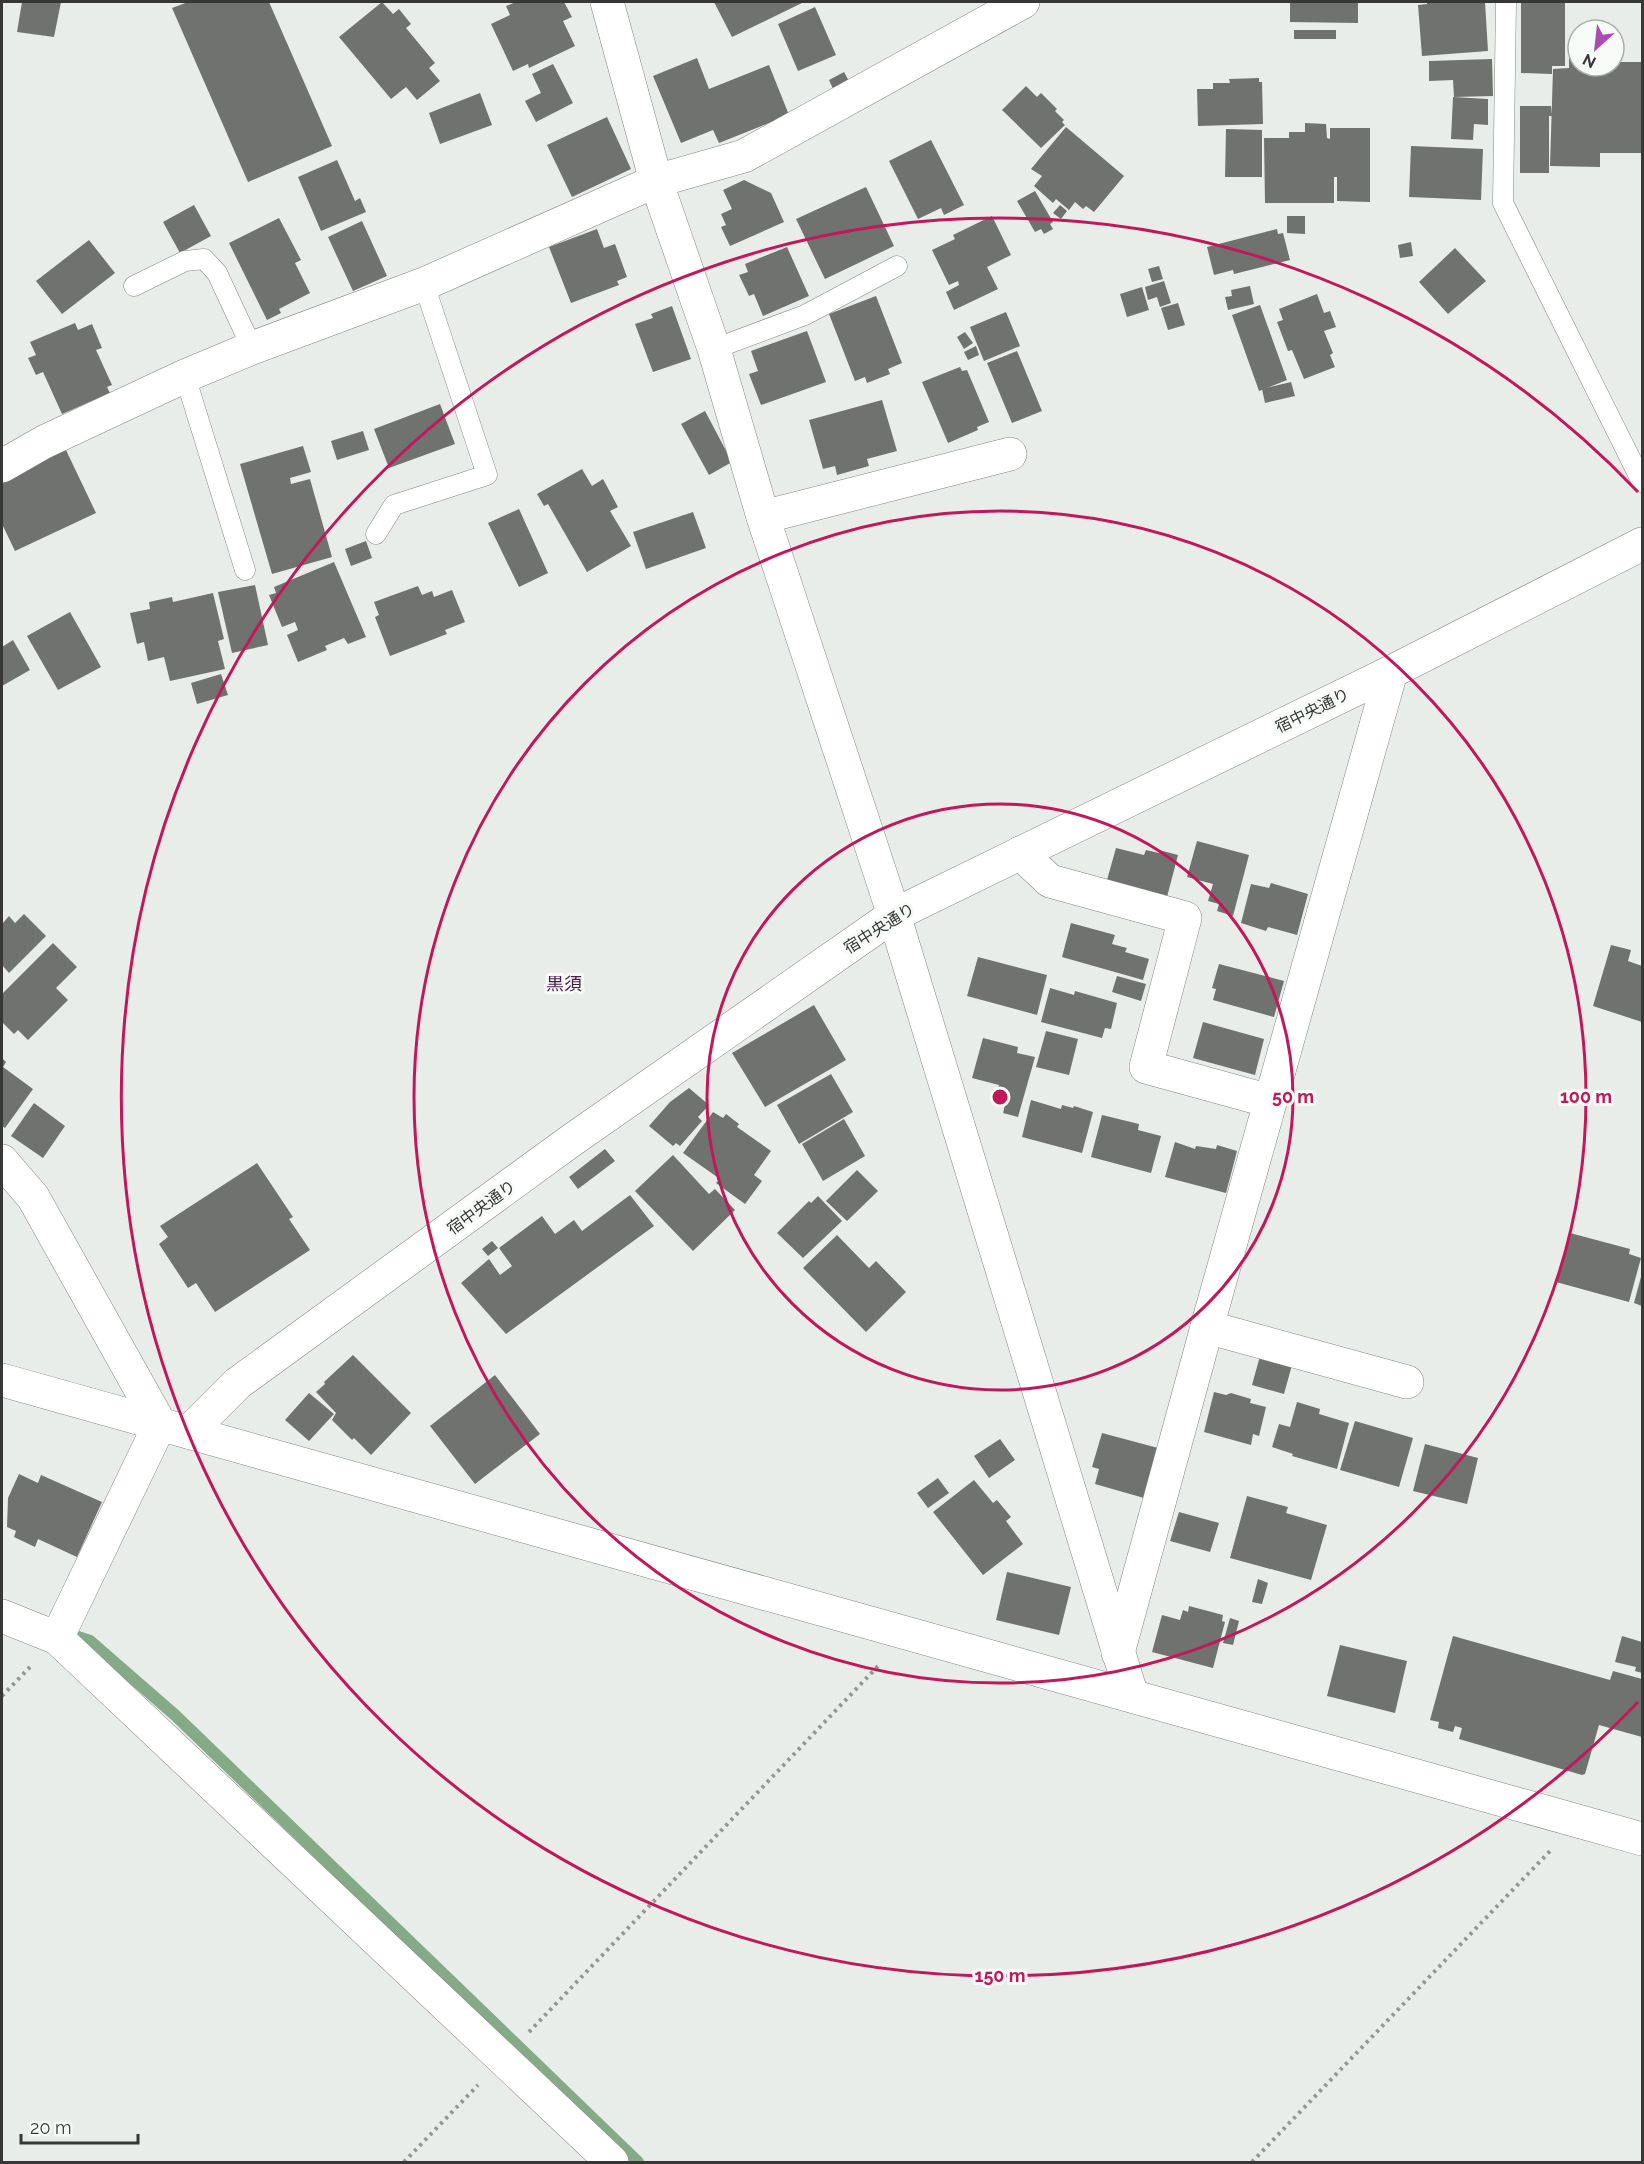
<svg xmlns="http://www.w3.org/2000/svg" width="1644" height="2164" viewBox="0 0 1644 2164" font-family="Raleway,'Noto Sans JP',sans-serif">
  <rect width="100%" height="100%" fill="#e9ede9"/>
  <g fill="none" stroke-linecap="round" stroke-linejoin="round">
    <polyline stroke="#84ab85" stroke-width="12" points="66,1633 90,1641 175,1715 638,2162"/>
  </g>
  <g fill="#6f726f">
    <polygon points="22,2 61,2 54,37 17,32"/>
    <polygon points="188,2 269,2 332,146 248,182 172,8"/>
    <polygon points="382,2 393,14 399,9 411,24 406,28 435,63 429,68 440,81 417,100 406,87 391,99 339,37"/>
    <polygon points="516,2 564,2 572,17 563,21 575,46 529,68 528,64 513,71 491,24 510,15 506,6"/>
    <polygon points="714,2 804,2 732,37"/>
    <polygon points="1290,2 1358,2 1358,23 1290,22"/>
    <polygon points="1427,2 1485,2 1488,51 1422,56 1418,5 1427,4"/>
    <polygon points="1521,2 1565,3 1565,66 1552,66 1552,74 1521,73"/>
    <polygon points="815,7 836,55 798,71 778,24"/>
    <rect x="1294" y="30" width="42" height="9"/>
    <polygon points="697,58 709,89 769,65 789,115 719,143 713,130 681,143 653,76"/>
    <polygon points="1569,58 1578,58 1578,66 1614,66 1614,62 1642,62 1642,153 1600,153 1600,167 1550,166 1553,69 1569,68"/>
    <polygon points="1492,59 1493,96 1454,97 1453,80 1429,81 1429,61"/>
    <polygon points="553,64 573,103 536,122 525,101 541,93 532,74"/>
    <polygon points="844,72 849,81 833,89 829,80"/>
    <polygon points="1259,78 1259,82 1262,82 1263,124 1198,126 1197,89 1213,89 1213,83 1230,83 1229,79"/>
    <polygon points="1026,86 1037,97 1041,93 1057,109 1055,111 1064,120 1062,122 1065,125 1041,148 1002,110"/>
    <polygon points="480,93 492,125 440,144 429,113"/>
    <polygon points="1453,97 1488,99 1488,125 1474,124 1473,140 1451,139"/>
    <polygon points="1520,106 1551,106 1552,116 1549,116 1549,173 1520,173"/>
    <polygon points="607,117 631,169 572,197 547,145"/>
    <polygon points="1305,123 1326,124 1327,138 1330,139 1330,128 1370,128 1370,202 1337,201 1337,177 1334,177 1334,203 1265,203 1264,138 1289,138 1289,132 1305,132"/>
    <polygon points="1066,127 1124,176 1094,212 1086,206 1083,209 1075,202 1069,210 1056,199 1053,203 1034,186 1042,176 1031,169"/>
    <polygon points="1226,129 1262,130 1262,177 1225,177"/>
    <polygon points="931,140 964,205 944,215 941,208 918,219 889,161"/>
    <polygon points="1411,146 1483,149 1481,200 1409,197"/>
    <polygon points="337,160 355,201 360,198 366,212 321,231 298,177"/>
    <polygon points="744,180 771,193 784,222 730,246 721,227 726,225 721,214 732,209 723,190"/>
    <polygon points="866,187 894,246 825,279 796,219"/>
    <polygon points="1035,191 1053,222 1050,224 1053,229 1044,234 1041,229 1035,232 1017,201"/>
    <polygon points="194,205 211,236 180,253 163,222"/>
    <polygon points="1060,205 1067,211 1061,219 1053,213"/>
    <polygon points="992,216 1011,255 987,267 998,289 954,310 946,292 959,285 958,281 949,285 932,250 955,239 953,235"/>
    <polygon points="1287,216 1305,216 1305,234 1287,233"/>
    <polygon points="279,218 301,260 295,263 310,293 279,309 281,313 267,320 229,243"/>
    <polygon points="362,221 387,276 353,291 328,237"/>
    <polygon points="597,229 604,248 615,244 627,277 617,281 619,285 571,303 549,247"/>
    <polygon points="1277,229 1278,234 1283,233 1290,260 1234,274 1233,270 1214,275 1207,247"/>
    <polygon points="89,240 115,273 62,314 36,281"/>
    <polygon points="1411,242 1413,256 1400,258 1398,245"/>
    <polygon points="787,247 809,296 763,316 754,294 749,296 739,275 748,272 745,264"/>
    <polygon points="1455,248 1486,281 1448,314 1419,282"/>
    <polygon points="1159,266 1163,279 1152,282 1148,269"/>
    <polygon points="1164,281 1171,303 1160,307 1157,297 1148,300 1145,287"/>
    <polygon points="1250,286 1254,304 1228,310 1225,297 1232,296 1231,290"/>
    <polygon points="1142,287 1149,310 1127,317 1120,294"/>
    <polygon points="1317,294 1324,313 1330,311 1336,327 1324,331 1333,353 1330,355 1335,367 1304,379 1292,350 1288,351 1277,322 1283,320 1279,309"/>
    <polygon points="876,296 902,363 888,369 890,374 867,383 865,377 855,381 829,314"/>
    <polygon points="1178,303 1185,325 1168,330 1161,308"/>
    <polygon points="1260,305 1287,380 1259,391 1232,315"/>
    <polygon points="672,306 691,359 653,372 635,324 653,318 651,314"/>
    <polygon points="1006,312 1020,346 984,361 970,327"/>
    <polygon points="75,323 78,330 92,324 102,348 96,350 112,385 107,387 110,393 62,414 43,372 36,375 28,358 36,355 30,342"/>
    <polygon points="807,331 826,382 761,405 749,374 758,371 751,351"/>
    <polygon points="965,332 973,343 964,349 957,337"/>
    <polygon points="976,346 979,355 968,360 964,352"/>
    <polygon points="1017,351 1042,411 1012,423 987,363"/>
    <polygon points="960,367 962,371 967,370 989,422 977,427 978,430 948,443 922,382"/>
    <polygon points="1291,382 1295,396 1265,403 1262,389"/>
    <polygon points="882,400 897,451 867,459 869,466 837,475 835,466 823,469 809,420"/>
    <polygon points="440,404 455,444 389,468 374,429"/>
    <polygon points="705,411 732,462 709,475 681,424"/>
    <polygon points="363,431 369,450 337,460 331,441"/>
    <polygon points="303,446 311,472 290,478 291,484 310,479 332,557 272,574 240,464"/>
    <polygon points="65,448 96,513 15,551 2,524 2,478"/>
    <polygon points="582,469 592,486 603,479 618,507 610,511 631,546 587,572 548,504 544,506 537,494"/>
    <polygon points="519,509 548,573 519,587 488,523"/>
    <polygon points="693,512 706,548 646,569 633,532"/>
    <polygon points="366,541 372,558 351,566 345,549"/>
    <polygon points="334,562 366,637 348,644 344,638 325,646 327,650 298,662 287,635 298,630 295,622 282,627 269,595 276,593 274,587"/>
    <polygon points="255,585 268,645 232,653 218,592"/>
    <polygon points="418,586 422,595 432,591 434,597 452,590 465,622 445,630 447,634 390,656 375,617 379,615 374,602"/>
    <polygon points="213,593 224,639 218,641 225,669 170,681 164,657 148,661 144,642 137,644 130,613 150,609 149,602 172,597 173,602"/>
    <polygon points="70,612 101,667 58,690 27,636"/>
    <polygon points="13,640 30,670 2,686 2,647"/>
    <polygon points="221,674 228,695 197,704 191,683"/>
    <polygon points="1197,841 1249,855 1233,916 1217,911 1219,904 1208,901 1213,884 1187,877"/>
    <polygon points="1116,848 1144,855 1146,850 1159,853 1159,850 1178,855 1167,897 1107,880"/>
    <polygon points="1271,883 1308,894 1297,935 1268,927 1266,931 1241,923 1251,884 1269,888"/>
    <polygon points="24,914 46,936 9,973 2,965 2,924 9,916 15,923"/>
    <polygon points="1071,923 1115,935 1112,944 1127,948 1125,952 1149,959 1143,980 1062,957"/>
    <polygon points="53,943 77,967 56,988 68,1000 28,1040 18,1030 14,1034 2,1022 2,994"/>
    <polygon points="1611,945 1631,950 1628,961 1642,966 1642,1022 1593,1006"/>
    <polygon points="978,957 1047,975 1037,1015 967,996"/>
    <polygon points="1219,964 1284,981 1274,1017 1213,1000 1216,989 1212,988"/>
    <polygon points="1117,976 1146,984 1141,1001 1112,992"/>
    <polygon points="1050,988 1074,995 1075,991 1117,1003 1111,1029 1105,1028 1102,1038 1041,1022"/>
    <polygon points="814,1005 846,1060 765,1107 732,1053"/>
    <polygon points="1203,1022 1264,1039 1255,1075 1193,1058"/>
    <polygon points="1046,1031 1078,1039 1069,1075 1036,1067"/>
    <polygon points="983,1038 1018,1047 1017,1053 1035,1057 1018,1117 1003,1113 1005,1105 994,1103 999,1085 972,1078"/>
    <polygon points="2,1058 6,1062 3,1067 33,1089 5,1128 2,1126"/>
    <polygon points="831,1074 853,1112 799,1144 777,1105"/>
    <polygon points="689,1088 709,1105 698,1117 702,1121 680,1146 676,1143 673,1146 649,1126 670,1102"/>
    <polygon points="1031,1100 1061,1109 1062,1105 1073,1108 1074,1106 1093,1112 1082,1153 1022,1137"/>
    <polygon points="34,1103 65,1126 43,1158 11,1136"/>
    <polygon points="713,1112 723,1118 726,1114 739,1124 737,1127 771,1151 754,1175 762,1181 745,1204 716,1183 720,1179 683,1153"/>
    <polygon points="1102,1115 1139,1124 1138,1130 1161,1136 1151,1173 1091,1157"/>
    <polygon points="844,1119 865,1156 823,1181 802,1144"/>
    <polygon points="1175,1142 1195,1149 1196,1146 1216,1149 1217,1145 1237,1151 1226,1193 1165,1177"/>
    <polygon points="605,1149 615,1161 578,1189 569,1177"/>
    <polygon points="673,1155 709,1194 715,1189 735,1210 693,1251 635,1191"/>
    <polygon points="257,1163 293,1217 289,1219 310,1250 215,1312 196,1283 188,1288 159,1244 168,1237 160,1226"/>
    <polygon points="857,1170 878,1191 847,1221 826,1201"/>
    <polygon points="630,1195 654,1226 506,1334 461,1283 489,1259 500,1275 512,1266 499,1248 542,1216 555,1234 574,1220 582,1231"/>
    <polygon points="818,1196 842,1221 803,1258 777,1233 809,1201 811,1203"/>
    <polygon points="1570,1233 1630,1249 1629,1254 1641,1258 1629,1302 1556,1282"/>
    <polygon points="837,1235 869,1268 876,1261 906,1292 866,1332 803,1268"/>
    <polygon points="492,1241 498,1248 488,1256 482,1249"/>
    <polygon points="1642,1273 1642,1306 1634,1303"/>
    <polygon points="353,1355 411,1413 371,1455 354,1438 352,1440 332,1420 336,1413 316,1392 325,1384 324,1382"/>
    <polygon points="1260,1356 1292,1365 1284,1394 1252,1385"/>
    <polygon points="495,1375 540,1434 475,1484 430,1426"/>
    <polygon points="1214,1392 1226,1395 1231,1393 1251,1399 1250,1403 1266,1407 1259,1436 1253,1434 1251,1445 1204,1432"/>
    <polygon points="309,1393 334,1414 309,1441 285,1420"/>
    <polygon points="1297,1402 1320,1409 1319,1414 1349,1423 1337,1469 1292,1456 1293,1454 1272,1447 1279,1424 1290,1427"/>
    <polygon points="1355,1421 1413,1438 1399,1487 1340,1470"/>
    <polygon points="1102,1433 1158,1448 1144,1498 1095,1484 1099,1469 1092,1467"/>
    <polygon points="1000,1439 1015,1460 989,1478 974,1456"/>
    <polygon points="1425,1444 1478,1458 1467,1504 1413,1491"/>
    <polygon points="19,1474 38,1483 41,1475 102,1502 77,1557 38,1539 35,1547 14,1537 16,1531 7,1527 8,1498"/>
    <polygon points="938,1478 949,1493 928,1508 917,1493"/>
    <polygon points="974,1480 993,1503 997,1500 1011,1517 1006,1521 1023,1544 983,1575 933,1512"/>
    <polygon points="1247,1496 1288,1507 1286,1513 1327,1525 1311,1580 1230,1558"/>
    <polygon points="1179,1512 1219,1523 1210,1552 1170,1541"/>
    <polygon points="1007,1572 1071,1587 1059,1635 996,1620"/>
    <polygon points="1258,1579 1268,1583 1262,1604 1252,1602"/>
    <polygon points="1189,1606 1223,1615 1222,1621 1225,1622 1213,1668 1152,1652 1162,1615 1180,1620 1183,1610 1188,1612"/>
    <polygon points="1230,1618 1239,1621 1233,1645 1223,1643"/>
    <polygon points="1453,1636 1610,1680 1613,1671 1642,1679 1642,1737 1599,1725 1585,1774 1582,1775 1459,1739 1462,1728 1455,1726 1453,1732 1438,1728 1439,1722 1430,1720"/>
    <polygon points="1622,1636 1642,1642 1642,1673 1635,1671 1636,1667 1615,1662"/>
    <polygon points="1340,1645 1407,1661 1395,1713 1327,1696"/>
  </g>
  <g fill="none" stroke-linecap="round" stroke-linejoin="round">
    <defs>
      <g id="lane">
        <polyline points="1506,2 1503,203 1642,482"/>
        <polyline points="134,286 185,261 204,259 217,273 252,348"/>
        <polyline points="714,349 805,315 897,266"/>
        <polyline points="185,376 245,570"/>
        <polyline points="376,534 394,505 487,475 424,284"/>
      </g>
      <g id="street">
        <polyline points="607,2 656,181 714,349 763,517 894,915 1132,1696"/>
        <polyline points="2,466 44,442 185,376 252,348 424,284 656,181 744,156 1023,2"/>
        <polyline points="763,517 1010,454"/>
        <polyline points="1020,853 1050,881 1185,918 1146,1067 1270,1101"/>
        <polyline points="2,1161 33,1197 160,1424 57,1638"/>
        <polyline points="1207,1327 1407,1382"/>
        <polyline points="2,1380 1642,1839"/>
        <polyline points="189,1432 238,1383 572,1140 894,915 1391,672 1642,544"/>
        <polyline points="2,1616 57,1638 612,2162"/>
        <polyline points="1118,1653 1207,1327 1391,672"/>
      </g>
    </defs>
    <use href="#lane" stroke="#838683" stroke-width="21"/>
    <use href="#street" stroke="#838683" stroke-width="34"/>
    <g stroke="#939693" stroke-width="4" stroke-dasharray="3 4.5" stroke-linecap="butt">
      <polyline points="2,1696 30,1667"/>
      <polyline points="529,2032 880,1664"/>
      <polyline points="404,2162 478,2085"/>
      <polyline points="1252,2162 1550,1851"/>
    </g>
    <use href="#lane" stroke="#fff" stroke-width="20"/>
    <use href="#street" stroke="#fff" stroke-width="33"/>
  </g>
  <g fill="none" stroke="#c2185b" stroke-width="3">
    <circle cx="1000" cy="1097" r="293"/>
    <circle cx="1000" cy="1097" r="586"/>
    <path d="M1638 1702A879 879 0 1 1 1638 492"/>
  </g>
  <g text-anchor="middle" stroke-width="6" stroke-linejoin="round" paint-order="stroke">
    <g font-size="16" fill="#363736" stroke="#f7fbf7">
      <text transform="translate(1312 710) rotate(-26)" y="6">宿中央通り</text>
      <text transform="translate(879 928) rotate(-32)" y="6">宿中央通り</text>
      <text transform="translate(481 1207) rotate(-36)" y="6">宿中央通り</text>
    </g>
    <g font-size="18" fill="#48194b" stroke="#f7fbf7">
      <text x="564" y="990">黒須</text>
    </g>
  </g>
  <circle cx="1000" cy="1097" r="9" fill="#c2185b" stroke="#f7fbf7" stroke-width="3"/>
  <g font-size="18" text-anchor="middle" font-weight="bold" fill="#c2185b" stroke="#f7fbf7" stroke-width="6" stroke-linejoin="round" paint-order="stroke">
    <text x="1293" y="1103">50 m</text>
    <text x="1586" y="1103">100 m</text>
    <text x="1000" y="1982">150 m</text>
  </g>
  <rect width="1644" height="2164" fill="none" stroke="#363736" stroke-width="6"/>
  <g transform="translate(1596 48) rotate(207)"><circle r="28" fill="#f7fbf7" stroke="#aaadaa" stroke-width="1.5"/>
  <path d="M0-4.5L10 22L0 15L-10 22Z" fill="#ac4bb2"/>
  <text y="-9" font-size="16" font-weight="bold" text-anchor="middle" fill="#363736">N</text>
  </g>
  <path d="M21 2134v9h117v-9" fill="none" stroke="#363736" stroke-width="3"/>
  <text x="30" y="2134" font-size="18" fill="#363736" stroke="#f7fbf7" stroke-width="4.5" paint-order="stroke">20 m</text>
</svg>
